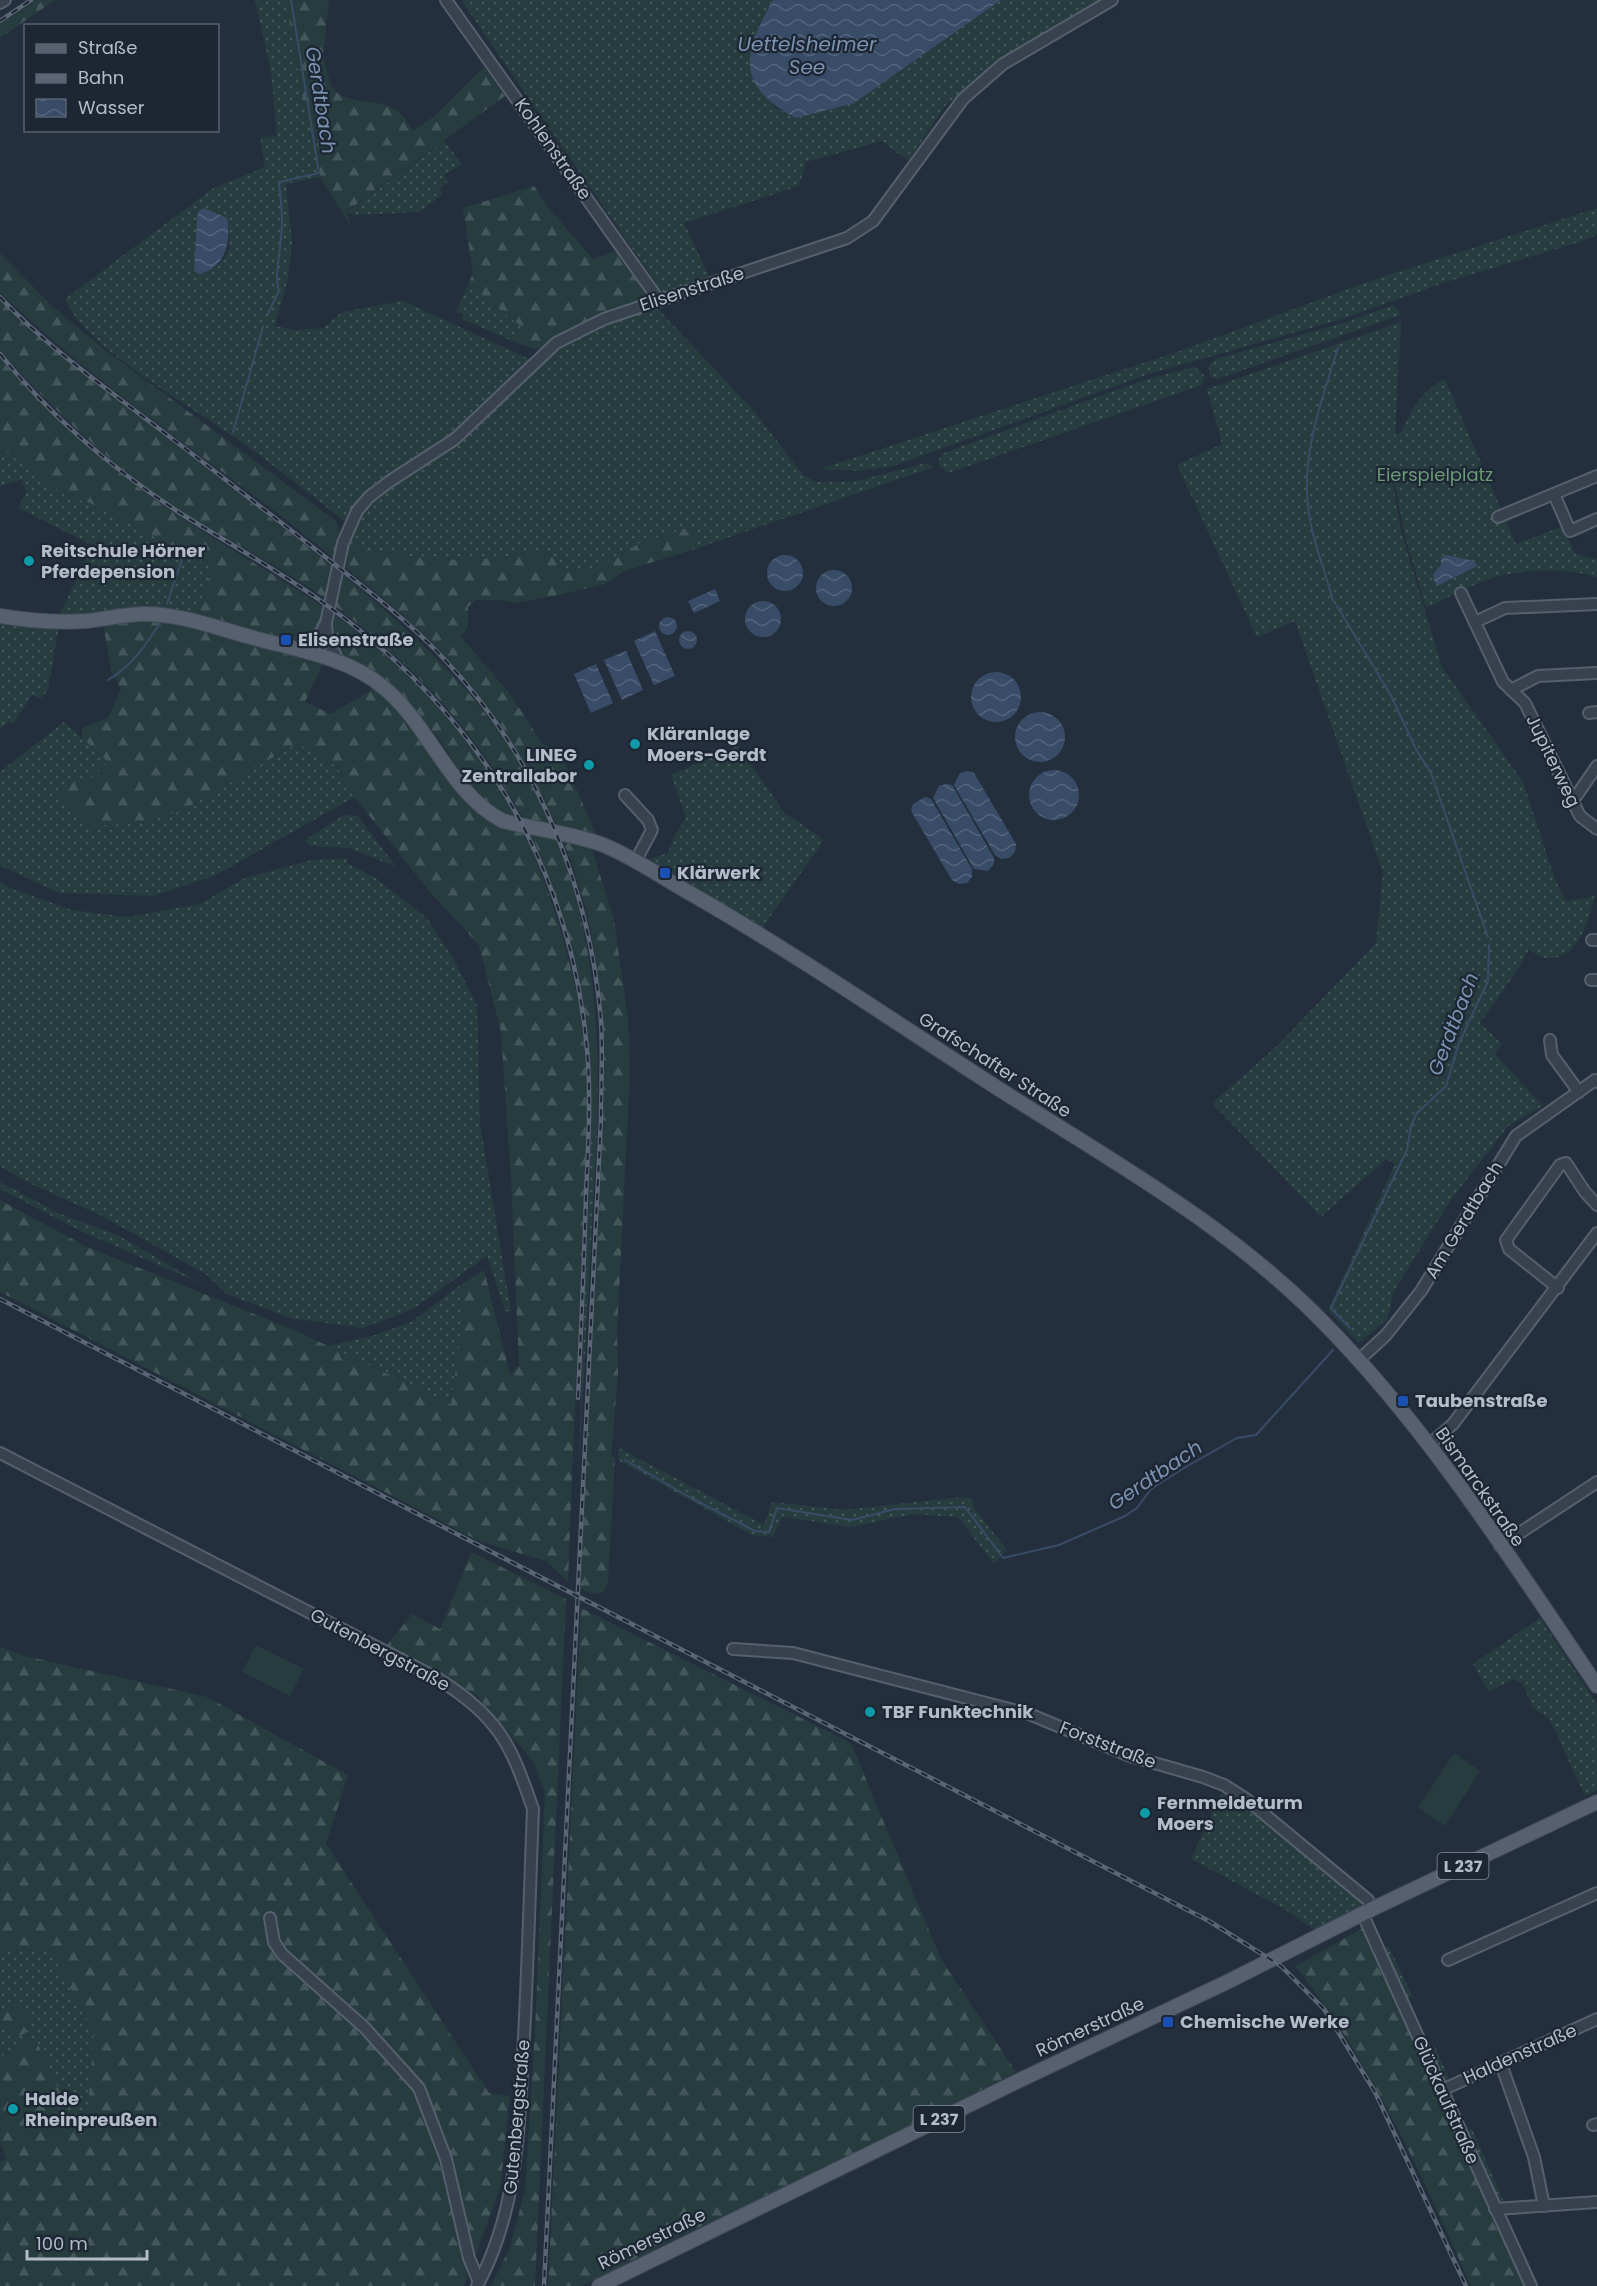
<svg xmlns="http://www.w3.org/2000/svg" width="1597" height="2286" viewBox="0 0 1597 2286" font-family="Poppins,sans-serif">
  <defs>
    <pattern id="grass-dots" width="8" height="8" patternUnits="userSpaceOnUse" patternTransform="scale(1.5)"><rect width="8" height="8" fill="#263c3f"/><path d="M2 2h.1M6 6h.1" fill="none" stroke="#435659" stroke-width="1.8" stroke-linecap="round"/></pattern>
    <pattern id="forest-firs" width="22" height="20" patternUnits="userSpaceOnUse" patternTransform="scale(1.5)"><rect width="22" height="20" fill="#263c3f"/><path d="M5 1l3.5 6h-7zM16 11l3.5 6h-7z" fill="#435659"/></pattern>
    <pattern id="water-waves" width="16" height="10" patternUnits="userSpaceOnUse" patternTransform="scale(1.5)"><rect width="16" height="10" fill="#394c67"/><path d="M0 5q4-4 8 0t8 0" fill="none" stroke="#53647b"/></pattern>
  </defs>
  <rect width="100%" height="100%" fill="#242f3e"/>
  <g fill="url(#grass-dots)" fill-rule="evenodd">
    <path d="M 255,0 L 286,0 L 302,95 L 319,155 L 320,177 L 286,184 L 292,241 L 288,279 L 275,326 L 295,330 L 323,328 L 342,312 L 403,301 L 538,363 L 545,356 L 601,324 L 655,306 L 754,411 L 803,475 L 816,482 L 856,481 L 926,463 L 934,467 L 692,550 L 697,537 L 640,543 L 603,564 L 579,572 L 564,568 L 545,550 L 496,558 L 438,560 L 348,547 L 354,528 C 317,500 280,470 242,442 C 198,410 83,347 65,299 L 212,189 L 265,167 L 260,137 L 277,136 L 271,72 ZM 204,208 C 242,225 235,266 199,274 L 194,271 L 197,217 L 199,210 Z"/>
    <polygon points="461,0 773,0 759,24 759,89 775,107 796,118 1001,0 1100,0 996,62 945,106 908,161 882,141 806,162 799,186 684,223 709,276 663,293"/>
    <polygon points="444,141 462,164 444,175 448,182 439,189 443,194 419,212 356,215 346,213"/>
    <polygon points="1597,208 1597,235 1576,243 1443,283 1342,319 1149,374 893,466 859,471 820,469 1177,352 1373,280"/>
    <polygon points="467,287 476,290 523,328 517,343 462,319 463,314 456,312"/>
    <polygon points="1393,305 1400,313 1398,316 1217,379 1210,377 1209,365 1216,359 1346,322"/>
    <path d="M 1401,322 L 1395,435 L 1402,432 C 1410,409 1424,389 1445,379 L 1516,544 L 1563,526 L 1575,554 L 1597,559 L 1597,577 C 1567,568 1530,569 1499,576 C 1475,582 1449,598 1426,608 L 1404,532 L 1394,479 L 1394,456 L 1392,478 L 1401,531 L 1442,667 L 1523,782 L 1555,879 L 1566,901 L 1595,896 C 1588,921 1579,961 1546,958 C 1540,958 1534,952 1529,949 L 1519,968 L 1480,1023 L 1502,1044 L 1495,1054 L 1543,1106 L 1509,1125 L 1450,1201 L 1394,1291 L 1387,1319 L 1359,1343 L 1328,1310 L 1395,1164 L 1386,1159 L 1321,1217 L 1212,1103 L 1277,1046 L 1376,943 L 1383,873 L 1295,621 L 1257,637 L 1177,465 L 1222,444 L 1207,389 Z"/>
    <polygon points="1195,367 1204,375 1202,385 948,473 939,465 939,459 944,453 1144,380"/>
    <polygon points="0,446 66,496 90,503 212,567 198,617 160,607 58,618 92,545 18,508 26,492 21,480 0,486"/>
    <polygon points="0,620 59,626 48,690 41,698 32,695 13,724 8,722 0,730"/>
    <polygon points="64,722 108,762 89,781 182,811 297,743 339,768 341,780 355,797 214,876 153,896 58,893 0,865 0,772"/>
    <polygon points="738,746 784,812 824,840 763,927 647,860 668,853 673,838 686,818 671,775"/>
    <polygon points="344,815 358,816 396,867 349,848 310,846 305,840"/>
    <polygon points="346,858 348,864 374,877 427,918 454,960 477,1005 480,1123 511,1312 505,1311 487,1256 413,1309 363,1328 290,1318 227,1294 207,1275 102,1216 25,1181 0,1166 0,881 10,888 72,910 127,917 200,904 245,878 312,860"/>
    <polygon points="591,1132 597,1132 579,1466 580,1425"/>
    <polygon points="0,1182 58,1213 119,1236 202,1284 83,1232 0,1189"/>
    <polygon points="459,1286 463,1318 451,1404 328,1346 372,1336 411,1322"/>
    <polygon points="619,1448 764,1525 772,1502 844,1510 962,1497 972,1499 974,1508 1007,1550 994,1564 958,1517 913,1514 851,1527 782,1517 773,1537 752,1535 618,1460"/>
    <polygon points="1540,1618 1597,1704 1597,1790 1585,1796 1550,1720 1533,1708 1523,1684 1513,1679 1489,1692 1473,1664"/>
    <polygon points="1223,1791 1244,1803 1364,1903 1363,1906 1317,1931 1284,1909 1191,1859"/>
    <polygon points="1388,1945 1413,1997 1405,2000 1383,1951"/>
    <polygon points="49,1947 94,2032 85,2148 35,2038 0,2057 0,1949"/>
    <polygon points="1435,2046 1450,2081 1447,2083 1442,2081 1427,2049"/>
    <polygon points="1472,2129 1504,2202 1503,2204 1498,2202 1464,2131"/>
  </g>
  <g fill="url(#forest-firs)">
    <polygon points="35,0 55,0 0,38 0,24"/>
    <path d="M 286,0 L 329,0 L 323,55 L 331,87 C 348,108 384,95 402,115 C 406,119 409,126 413,131 L 436,115 L 484,67 L 505,96 L 346,212 L 352,228 L 320,177 L 319,155 L 302,95 Z"/>
    <polygon points="534,186 548,207 593,259 617,250 646,290 643,299 583,323 543,348 535,349 517,343 523,328 476,290 467,287 473,273 463,208"/>
    <path d="M 0,253 L 50,304 L 100,346 L 337,522 L 341,540 L 336,560 C 227,469 103,393 0,292 Z"/>
    <path d="M 0,300 L 78,369 L 335,568 L 328,601 C 284,568 231,543 184,513 C 115,468 54,412 0,350 Z"/>
    <path d="M 0,358 C 44,410 95,456 150,496 C 207,537 269,570 326,609 C 324,623 317,641 302,645 L 198,617 L 212,567 L 90,503 L 66,496 L 9,454 L 0,446 Z"/>
    <path d="M 683,529 L 694,529 L 697,537 L 692,550 L 624,571 L 605,584 L 554,596 L 515,603 L 501,600 L 476,600 L 468,607 L 468,627 L 461,637 L 510,694 L 542,743 L 561,754 L 597,836 L 557,827 C 504,710 443,644 342,565 L 348,547 L 438,560 L 496,558 L 545,550 L 564,568 L 579,572 L 603,564 L 640,543 Z"/>
    <path d="M 340,572 C 426,644 509,718 551,826 L 524,820 C 474,728 416,668 334,605 Z"/>
    <path d="M 332,613 C 409,668 471,736 517,818 L 502,815 L 472,790 L 438,737 L 388,683 L 341,657 L 330,635 Z"/>
    <path d="M 136,619 L 192,626 L 323,663 L 305,702 L 331,714 L 375,688 L 393,702 L 474,809 L 494,823 L 523,831 L 528,839 C 553,901 573,961 582,1027 C 592,1100 585,1176 582,1250 C 577,1360 572,1471 568,1582 L 546,1561 L 479,1541 L 0,1292 L 0,1200 L 87,1247 L 294,1330 L 451,1404 L 463,1318 L 459,1286 L 484,1270 L 510,1374 L 519,1366 L 511,1178 L 501,1032 L 479,945 L 429,891 L 341,780 L 339,768 L 297,743 L 182,811 L 137,823 L 91,826 L 57,796 L 59,785 L 89,781 L 108,762 L 82,738 L 82,728 L 108,718 L 121,689 L 111,670 L 103,623 Z"/>
    <path d="M 530,832 L 555,838 C 595,932 600,1031 597,1132 L 591,1132 C 592,1026 574,928 530,832 Z"/>
    <path d="M 562,839 L 591,846 L 614,920 L 628,1019 L 630,1071 L 617,1334 L 618,1373 L 611,1456 L 615,1458 L 608,1583 L 603,1592 L 592,1594 L 580,1588 L 604,1101 C 605,1013 598,921 562,839 Z"/>
    <polygon points="471,1552 566,1599 535,2286 491,2286 510,2247 525,2190 535,2032 545,1791 533,1761 476,1695 387,1645 412,1614 440,1629"/>
    <polygon points="581,1608 851,1743 941,1959 1016,2072 762,2200 684,2234 582,2286 548,2286"/>
    <polygon points="0,1647 25,1656 207,1697 348,1775 326,1844 489,2093 510,2096 500,2189 464,2286 0,2286 0,2162 6,2159 0,2141 0,2057 35,2038 85,2146 94,2032 49,1948 0,1949"/>
    <path d="M 1365,1927 L 1528,2286 L 1471,2286 C 1421,2174 1372,2062 1295,1966 Z"/>
    <circle cx="16" cy="2021" r="15"/>
  </g>
  <g fill="#263c3f">
    <polygon points="256,1645 304,1669 290,1696 242,1672"/>
    <polygon points="1454,1753 1480,1771 1445,1826 1418,1808"/>
  </g>
  <g fill="url(#water-waves)">
    <path d="M 773,0 L 1001,0 L 854,103 L 796,118 C 734,86 743,52 773,0 Z"/>
    <path d="M 204,208 L 227,218 C 231,242 226,268 199,274 L 194,271 L 197,217 L 199,210 Z"/>
    <polygon points="1447,555 1474,561 1477,566 1439,585 1435,583 1433,574 1441,565 1441,558"/>
    <circle cx="785" cy="573" r="18"/>
    <circle cx="834" cy="588" r="18"/>
    <polygon points="715,589 720,601 694,613 688,601"/>
    <circle cx="763" cy="619" r="18"/>
    <circle cx="668" cy="626" r="9"/>
    <circle cx="688" cy="640" r="9"/>
    <polygon points="655,631 675,676 654,685 634,641"/>
    <polygon points="626,651 643,690 622,700 604,660"/>
    <polygon points="596,664 613,703 591,713 574,674"/>
    <circle cx="996" cy="697" r="25"/>
    <circle cx="1040" cy="737" r="25"/>
    <circle cx="1054" cy="795" r="25"/>
    <polygon points="967,771 974,773 1016,844 1015,852 1009,858 1001,859 995,855 954,785 960,773"/>
    <polygon points="946,784 952,785 994,858 994,864 988,871 974,869 933,798 939,786"/>
    <polygon points="925,797 931,799 972,869 972,877 967,883 959,884 952,880 911,811 913,804"/>
  </g>
  <g fill="none" stroke-linecap="round" stroke-linejoin="round">
    <g stroke="#394c67" stroke-width="2">
      <path d="M 268,313 L 279,291 C 273,275 283,241 282,220 C 282,208 280,195 279,182 L 319,173 L 291,0"/>
      <polyline points="233,432 263,327"/>
      <path d="M 1333,601 C 1325,570 1311,537 1308,506 C 1302,452 1322,398 1338,348"/>
      <polyline points="167,604 183,556"/>
      <polyline points="1337,606 1390,694 1417,751 1431,773 1488,937"/>
      <path d="M 108,680 C 132,666 145,646 160,623"/>
      <polyline points="1350,1328 1331,1308 1407,1150 1411,1126 1417,1113 1446,1086 1459,1043 1488,981 1489,945"/>
      <polyline points="625,1460 693,1499 755,1531 769,1532 777,1508 852,1520 895,1509 965,1507 1003,1558 1059,1545 1125,1516 1137,1508 1151,1489 1184,1468 1237,1438 1256,1435 1333,1350"/>
    </g>
    <defs>
      <g id="minor">
        <polyline points="446,0 658,299"/>
        <polyline points="0,3 5,0"/>
        <polyline points="1554,494 1570,531 1597,519"/>
        <polyline points="1498,517 1597,476"/>
        <polyline points="1461,593 1503,682 1525,703 1580,816 1597,829"/>
        <polyline points="1475,622 1505,608 1597,604"/>
        <polyline points="326,624 327,637 339,663"/>
        <polyline points="310,652 326,623 343,543 357,511 369,497 390,481 455,439 556,343 604,319 847,238 873,221 963,99 1003,64 1112,0"/>
        <polyline points="1511,690 1538,676 1597,673"/>
        <polyline points="1589,713 1597,712"/>
        <polyline points="625,795 648,820 652,830 635,862"/>
        <polyline points="1571,800 1577,795 1597,766"/>
        <polyline points="1592,940 1597,940"/>
        <polyline points="1591,980 1597,980"/>
        <polyline points="1550,1040 1552,1055 1579,1092"/>
        <polyline points="1558,1288 1509,1249 1506,1240 1560,1165 1566,1163 1585,1192 1597,1205"/>
        <polyline points="1359,1360 1386,1335 1421,1291 1516,1136 1595,1080 1597,1082"/>
        <polyline points="1429,1445 1453,1424 1597,1233"/>
        <path d="M 0,1453 L 437,1678 C 499,1718 510,1742 533,1809 C 530,1885 528,1961 524,2037 C 519,2123 519,2209 477,2286"/>
        <polyline points="1500,1546 1597,1482"/>
        <polyline points="733,1649 793,1653 1029,1714 1130,1756 1203,1777 1224,1785 1246,1799 1368,1900 1372,1909"/>
        <polyline points="1362,1913 1531,2286"/>
        <polyline points="270,1918 274,1942 282,1954 364,2027 419,2088 446,2159 469,2258 479,2282"/>
        <polyline points="1448,1960 1597,1893"/>
        <polyline points="1501,2064 1534,2157 1544,2206"/>
        <polyline points="1442,2090 1597,2019"/>
        <polyline points="1593,2125 1597,2124"/>
        <polyline points="1495,2209 1597,2202"/>
      </g>
      <g id="major">
        <path d="M 0,616 C 29,621 57,623 86,621 C 106,619 126,614 145,614 C 180,614 214,627 247,636 C 292,649 346,656 383,687 C 430,725 449,793 503,821 C 535,829 570,833 601,844 C 634,857 664,879 695,896 C 794,953 889,1018 985,1080 C 1101,1155 1224,1221 1322,1321 C 1428,1428 1513,1562 1597,1686"/>
        <polyline points="599,2286 1020,2080 1225,1983 1372,1909 1597,1802"/>
      </g>
    </defs>
    <use href="#minor" stroke="#565f6c" stroke-width="14"/>
    <use href="#major" stroke="#414a57" stroke-width="16"/>
    <use href="#minor" stroke="#38414e" stroke-width="10"/>
    <use href="#major" stroke="#56606e" stroke-width="14"/>
    <defs>
      <g id="rail">
        <polyline points="0,21 31,0"/>
        <path d="M 0,297 C 49,349 110,391 166,434 C 216,472 266,511 315,549 C 361,585 407,619 446,661 C 538,759 590,888 601,1021 C 603,1053 601,1085 601,1118 L 544,2286"/>
        <path d="M 0,354 C 50,416 114,470 180,513 C 226,542 274,568 318,599 C 471,705 567,854 586,1040 C 592,1092 588,1145 586,1196 C 584,1264 581,1331 578,1398"/>
        <polyline points="0,1299 1209,1921 1281,1966 1324,2009 1375,2092 1466,2286"/>
      </g>
    </defs>
    <use href="#rail" stroke="#5a6575" stroke-width="4.5"/>
    <use href="#rail" stroke="#1d2633" stroke-width="2" stroke-dasharray="7" stroke-linecap="butt"/>
  </g>
  <g fill="#0f9aa8" stroke="#1d2633" stroke-width="2">
    <circle cx="29" cy="561" r="6"/>
    <circle cx="635" cy="744" r="6"/>
    <circle cx="589" cy="765" r="6"/>
    <circle cx="870" cy="1712" r="6"/>
    <circle cx="1145" cy="1813" r="6"/>
    <circle cx="13" cy="2109" r="6"/>
  </g>
  <g fill="#1a4fb4" stroke="#1d2633" stroke-width="2">
    <rect x="280" y="634" width="12" height="12" rx="3"/>
    <rect x="659" y="867" width="12" height="12" rx="3"/>
    <rect x="1397" y="1395" width="12" height="12" rx="3"/>
    <rect x="1162" y="2016" width="12" height="12" rx="3"/>
  </g>
  <g text-anchor="middle" stroke-width="4.5" stroke-linejoin="round" paint-order="stroke">
    <g fill="#1d2633" stroke="#878f9c" stroke-width="1.5">
      <rect x="1437.5" y="1853" width="51" height="26" rx="4.5"/>
      <rect x="913.5" y="2106" width="51" height="26" rx="4.5"/>
    </g>
    <g font-size="16" font-weight="bold" fill="#b4bcc9">
      <text x="1463" y="1872">L 237</text>
      <text x="939" y="2125">L 237</text>
    </g>
    <g font-size="18" fill="#b4bcc9" stroke="#1d2633">
      <text transform="translate(553 149) rotate(55)" y="6">Kohlenstraße</text>
      <text transform="translate(692 289) rotate(-18)" y="6">Elisenstraße</text>
      <text transform="translate(1553 761) rotate(64)" y="6">Jupiterweg</text>
      <text transform="translate(995 1065) rotate(33)" y="6">Grafschafter Straße</text>
      <text transform="translate(1464 1220) rotate(-59)" y="6">Am Gerdtbach</text>
      <text transform="translate(1480 1487) rotate(55)" y="6">Bismarckstraße</text>
      <text transform="translate(380 1650) rotate(28)" y="6">Gutenbergstraße</text>
      <text transform="translate(1108 1745) rotate(21)" y="6">Forststraße</text>
      <text transform="translate(1090 2027) rotate(-25)" y="6">Römerstraße</text>
      <text transform="translate(1520 2054) rotate(-24)" y="6">Haldenstraße</text>
      <text transform="translate(1446 2100) rotate(66)" y="6">Glückaufstraße</text>
      <text transform="translate(517 2117) rotate(-85)" y="6">Gutenbergstraße</text>
      <text transform="translate(652 2239) rotate(-26)" y="6">Römerstraße</text>
    </g>
    <g font-size="18" fill="#6b9a76" stroke="#1d2633">
      <text x="1435" y="481">Eierspielplatz</text>
    </g>
    <g font-size="18" font-weight="bold" fill="#b4bcc9" stroke="#1d2633" text-anchor="start">
      <text x="41" y="557">Reitschule Hörner<tspan x="41" dy="21">Pferdepension</tspan></text>
      <text x="298" y="646">Elisenstraße</text>
      <text x="647" y="740">Kläranlage<tspan x="647" dy="21">Moers-Gerdt</tspan></text>
      <text x="577" y="761" text-anchor="end">LINEG<tspan x="577" dy="21">Zentrallabor</tspan></text>
      <text x="677" y="879">Klärwerk</text>
      <text x="1415" y="1407">Taubenstraße</text>
      <text x="882" y="1718">TBF Funktechnik</text>
      <text x="1157" y="1809">Fernmeldeturm<tspan x="1157" dy="21">Moers</tspan></text>
      <text x="1180" y="2028">Chemische Werke</text>
      <text x="25" y="2105">Halde<tspan x="25" dy="21">Rheinpreußen</tspan></text>
    </g>
    <g font-size="20" font-style="italic" fill="#7c92b1" stroke="#1d2633">
      <text x="807" y="51">Uettelsheimer<tspan x="807" dy="23">See</tspan></text>
      <text transform="translate(321 100) rotate(81)" y="7">Gerdtbach</text>
      <text transform="translate(1453 1024) rotate(-69)" y="7">Gerdtbach</text>
      <text transform="translate(1155 1475) rotate(-34)" y="7">Gerdtbach</text>
    </g>
  </g>
  <rect x="24" y="24" width="195" height="108" fill="#1d2633" stroke="#59626f" stroke-width="1.5"/>
  <rect x="36" y="44" width="30" height="9" fill="#56606e" stroke="#59626f" stroke-width="1.5"/>
  <text x="78" y="54" font-size="18" fill="#b4bcc9">Straße</text>
  <rect x="36" y="74" width="30" height="9" fill="#5a6575" stroke="#59626f" stroke-width="1.5"/>
  <text x="78" y="84" font-size="18" fill="#b4bcc9">Bahn</text>
  <rect x="36" y="99" width="30" height="18" fill="url(#water-waves)" stroke="#59626f" stroke-width="1.5"/>
  <text x="78" y="114" font-size="18" fill="#b4bcc9">Wasser</text>
  <path d="M27 2250v9h120v-9" fill="none" stroke="#b4bcc9" stroke-width="3"/>
  <text x="36" y="2250" font-size="18" fill="#b4bcc9" stroke="#1d2633" stroke-width="4.5" paint-order="stroke">100 m</text>
</svg>
